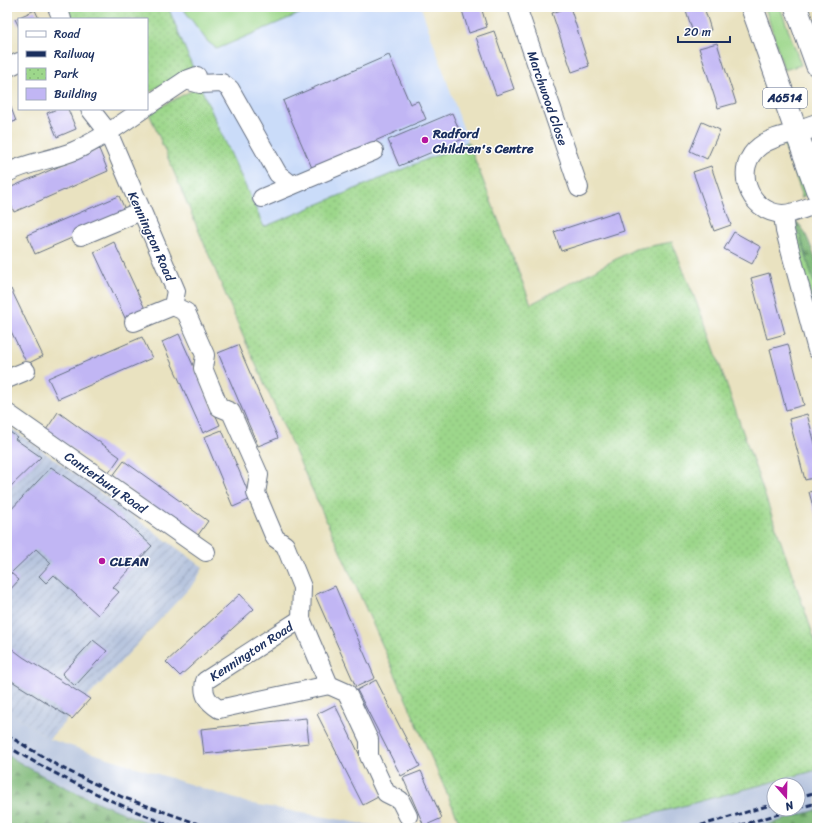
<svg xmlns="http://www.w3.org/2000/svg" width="824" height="835" viewBox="0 0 824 835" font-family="Sriracha,sans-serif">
  <defs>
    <pattern id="industrial-furrows" width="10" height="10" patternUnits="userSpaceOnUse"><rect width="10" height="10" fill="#b7c5de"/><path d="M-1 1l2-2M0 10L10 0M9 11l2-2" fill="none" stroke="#94a0b7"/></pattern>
    <pattern id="forest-firs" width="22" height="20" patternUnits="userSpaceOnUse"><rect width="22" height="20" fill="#7eb877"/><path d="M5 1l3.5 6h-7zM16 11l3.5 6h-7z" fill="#669665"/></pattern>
    <pattern id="park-dots" width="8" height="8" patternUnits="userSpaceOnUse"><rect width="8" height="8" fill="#9dd78b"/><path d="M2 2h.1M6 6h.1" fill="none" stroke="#87b97a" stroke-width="1.8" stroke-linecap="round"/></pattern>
  </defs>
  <rect width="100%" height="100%" fill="#fff"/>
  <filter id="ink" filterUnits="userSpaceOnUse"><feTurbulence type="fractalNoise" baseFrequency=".025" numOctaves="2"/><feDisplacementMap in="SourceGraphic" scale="8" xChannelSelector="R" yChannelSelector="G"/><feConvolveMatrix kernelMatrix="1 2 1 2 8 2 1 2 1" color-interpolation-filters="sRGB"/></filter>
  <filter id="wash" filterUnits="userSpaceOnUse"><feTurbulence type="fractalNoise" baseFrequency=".012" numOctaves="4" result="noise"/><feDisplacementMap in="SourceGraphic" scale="16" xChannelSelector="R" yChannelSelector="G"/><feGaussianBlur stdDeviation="0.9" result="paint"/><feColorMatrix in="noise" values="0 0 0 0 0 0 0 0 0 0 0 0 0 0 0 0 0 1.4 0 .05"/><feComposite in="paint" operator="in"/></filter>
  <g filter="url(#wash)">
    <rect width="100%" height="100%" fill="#e9e2c0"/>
    <polygon fill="#cadcf9" points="168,7 421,7 468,142 264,227 200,86"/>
    <polygon fill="url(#industrial-furrows)" points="7,425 203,567 196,581 49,739 7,709"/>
    <g fill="#b7c5de" fill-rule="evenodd">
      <polygon points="7,709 49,739 248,803 364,824 401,828 14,828 7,825"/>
      <path d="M 817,770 L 817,821 L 796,828 L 600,828 ZM 774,785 L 798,785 L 798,809 L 774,809 Z"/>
    </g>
    <g fill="#9dd78b" stroke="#5c8374">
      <polygon points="182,7 315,7 217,49 207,41"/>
      <polygon points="765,7 780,7 801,65 784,70"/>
      <polygon points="788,141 807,193 801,199 802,194 785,147 782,143"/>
      <polygon points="795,224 800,235 817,293 817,320 791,229"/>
    </g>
    <g fill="url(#forest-firs)" stroke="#4c746a">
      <path d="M 797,222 C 806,230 815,256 817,267 C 818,276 817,284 817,293 L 800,235 L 795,224 Z"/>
      <path d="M 7,755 C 55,785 108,808 161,828 L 14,828 L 7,825 Z"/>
      <polygon points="817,810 817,828 756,828"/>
    </g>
    <g fill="url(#park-dots)" stroke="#5c8374">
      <polygon points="65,7 168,7 193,68 147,93 147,19 70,19"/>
      <polygon points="200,86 264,227 468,142 531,304 635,249 672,242 708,331 817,646 817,770 600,828 462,828 385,651 243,336 149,113"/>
    </g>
    <g id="blocks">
      <g fill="#c1b6f4">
        <polygon points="461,7 481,7 487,27 469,33"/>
        <polygon points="570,7 589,66 572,72 552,13"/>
        <polygon points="685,7 704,7 711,30 694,36"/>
        <polygon points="35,10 39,19 19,19 19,27 15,19"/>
        <polygon points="494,31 514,89 496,95 476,37"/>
        <polygon points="717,43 736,103 718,108 699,48"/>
        <polygon points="389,55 410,104 418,101 426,119 312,168 283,101"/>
        <polygon points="7,97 16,121 7,124"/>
        <polygon points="57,109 68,109 76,129 57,137 47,113"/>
        <polygon points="452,113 463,139 399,166 388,140"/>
        <polygon points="702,122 720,130 707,159 690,151"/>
        <polygon points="99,149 108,171 14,212 7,196 7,189"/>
        <polygon points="711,166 731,225 714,231 693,172"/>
        <polygon points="119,196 127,214 35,254 27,235"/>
        <polygon points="618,211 624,231 561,251 554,232"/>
        <polygon points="734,232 761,247 752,264 724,249"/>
        <polygon points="114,242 146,311 126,320 94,252"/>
        <polygon points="769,273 785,334 767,339 751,278"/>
        <polygon points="11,289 43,356 27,364 7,323 7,291"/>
        <polygon points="179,334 220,425 203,433 162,342"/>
        <polygon points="142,337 152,358 58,399 48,378"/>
        <polygon points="788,344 804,405 786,410 770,349"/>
        <polygon points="238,345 278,438 258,446 218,353"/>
        <polygon points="58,412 120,457 108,474 46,430"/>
        <polygon points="807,414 817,451 817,477 805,480 789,419"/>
        <polygon points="7,430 17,437 15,439 41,457 7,490"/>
        <polygon points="222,430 251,499 233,507 204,437"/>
        <polygon points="124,461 208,521 196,538 112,477"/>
        <polygon points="51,467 114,511 152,546 113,587 119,592 98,615 54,575 46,583 39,576 51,563 36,549 11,573 19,580 7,593 7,514"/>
        <polygon points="817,490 817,521 809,492"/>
        <polygon points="335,586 375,678 356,687 315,595"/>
        <polygon points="240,594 254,609 180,676 166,662"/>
        <polygon points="93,640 107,651 75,686 62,674"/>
        <polygon points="7,645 23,657 90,699 72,719 7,678"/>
        <polygon points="376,680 420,766 401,776 357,690"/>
        <polygon points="335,705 380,796 363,805 317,714"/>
        <polygon points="306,718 309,743 204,754 201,729"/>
        <polygon points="421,771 442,818 424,826 403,778"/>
      </g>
    </g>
  </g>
  <g filter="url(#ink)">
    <use href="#blocks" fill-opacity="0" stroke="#636e80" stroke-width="1"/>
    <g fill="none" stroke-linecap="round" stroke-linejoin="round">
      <defs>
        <g id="minor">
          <polyline points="57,7 62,19"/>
          <polyline points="517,7 579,188"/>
          <polyline points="7,68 19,62"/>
          <polyline points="186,80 200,84 222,83 230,89 278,174 292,185"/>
          <polyline points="147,106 186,80 197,76"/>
          <polyline points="90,109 108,132 176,291 173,306 186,312 205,355 203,368 219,407 231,412 259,475 256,493 275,538 285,545 302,587 301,619 329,685 347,693 369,740 369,756 386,793 400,800 408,816"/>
          <path d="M 797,132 C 785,135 770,138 760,146 C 732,167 748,212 782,214 C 794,214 806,208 817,204"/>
          <path d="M 7,173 C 27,162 53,160 74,151 C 99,140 121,124 143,109"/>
          <polyline points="262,198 374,151"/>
          <polyline points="783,214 785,231 817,350"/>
          <polyline points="81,236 141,211"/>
          <polyline points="134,322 173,306"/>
          <polyline points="7,379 26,371"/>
          <polyline points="7,413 206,552"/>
          <path d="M 301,619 L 205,681 C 202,695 208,702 219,709 L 329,685"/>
        </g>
        <g id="highway">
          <polyline points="752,7 817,190"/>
          <polyline points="796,7 817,65"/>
          <polyline points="797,132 817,125"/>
        </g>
      </defs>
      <use href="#minor" stroke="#636e80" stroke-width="20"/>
      <use href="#highway" stroke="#636e80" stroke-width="24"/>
      <use href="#minor" stroke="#fff" stroke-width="18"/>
      <use href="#highway" stroke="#fff" stroke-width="22"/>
      <g stroke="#1b2f5e" stroke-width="3" stroke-dasharray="6 3" stroke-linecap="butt">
        <polyline points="7,735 60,767 122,797 210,828"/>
        <path d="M 7,746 C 62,779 117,805 177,828"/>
        <polyline points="798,797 817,792"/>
        <polyline points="798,808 817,803"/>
        <polyline points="692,828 774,804"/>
        <polyline points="731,828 796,809"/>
      </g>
    </g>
  </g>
  <g fill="#b5179e" stroke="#fff" stroke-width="1.5">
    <circle cx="425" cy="140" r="4"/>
    <circle cx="102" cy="561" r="4"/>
  </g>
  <g text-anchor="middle" stroke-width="3" stroke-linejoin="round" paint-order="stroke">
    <rect fill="#fff" stroke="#5f6d8e" stroke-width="1" x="763" y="88" width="44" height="20" rx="3"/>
    <g font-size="12" font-weight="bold" fill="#1b2f5e">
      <text x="785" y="102">A6514</text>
    </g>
    <g font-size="13" fill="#1b2f5e" stroke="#fff">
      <text transform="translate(548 98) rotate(71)" y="5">Marchwood Close</text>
      <text transform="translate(152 236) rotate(66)" y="5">Kennington Road</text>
      <text transform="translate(106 482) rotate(35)" y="5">Canterbury Road</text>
      <text transform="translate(251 651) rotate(-33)" y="5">Kennington Road</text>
    </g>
    <g font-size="13" font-weight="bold" fill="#1b2f5e" stroke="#fff" text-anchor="start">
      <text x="433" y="138">Radford<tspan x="433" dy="15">Children's Centre</tspan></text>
      <text x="110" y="566">CLEAN</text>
    </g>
  </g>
  <rect width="824" height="835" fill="none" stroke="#fff" stroke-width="24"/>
  <rect x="18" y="18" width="130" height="92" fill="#ffffff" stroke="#a4acbf"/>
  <rect x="26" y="31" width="20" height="6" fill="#ffffff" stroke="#a4acbf"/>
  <text x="54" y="38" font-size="12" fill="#1b2f5e">Road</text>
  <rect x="26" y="51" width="20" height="6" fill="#1b2f5e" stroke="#a4acbf"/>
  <text x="54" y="58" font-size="12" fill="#1b2f5e">Railway</text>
  <rect x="26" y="68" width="20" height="12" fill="url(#park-dots)" stroke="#a4acbf"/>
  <text x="54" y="78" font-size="12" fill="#1b2f5e">Park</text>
  <rect x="26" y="88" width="20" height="12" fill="#c1b6f4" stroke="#a4acbf"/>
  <text x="54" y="98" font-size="12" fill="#1b2f5e">Building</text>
  <g transform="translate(786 797) rotate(160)"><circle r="19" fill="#ffffff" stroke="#a4acbf"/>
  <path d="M0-3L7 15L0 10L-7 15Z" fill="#b5179e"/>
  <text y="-6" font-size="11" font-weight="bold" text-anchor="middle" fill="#1b2f5e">N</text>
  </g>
  <path d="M678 36v6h52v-6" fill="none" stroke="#1b2f5e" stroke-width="2"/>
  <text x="684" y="36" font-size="12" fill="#1b2f5e" stroke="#ffffff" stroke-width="3" paint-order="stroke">20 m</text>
</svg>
